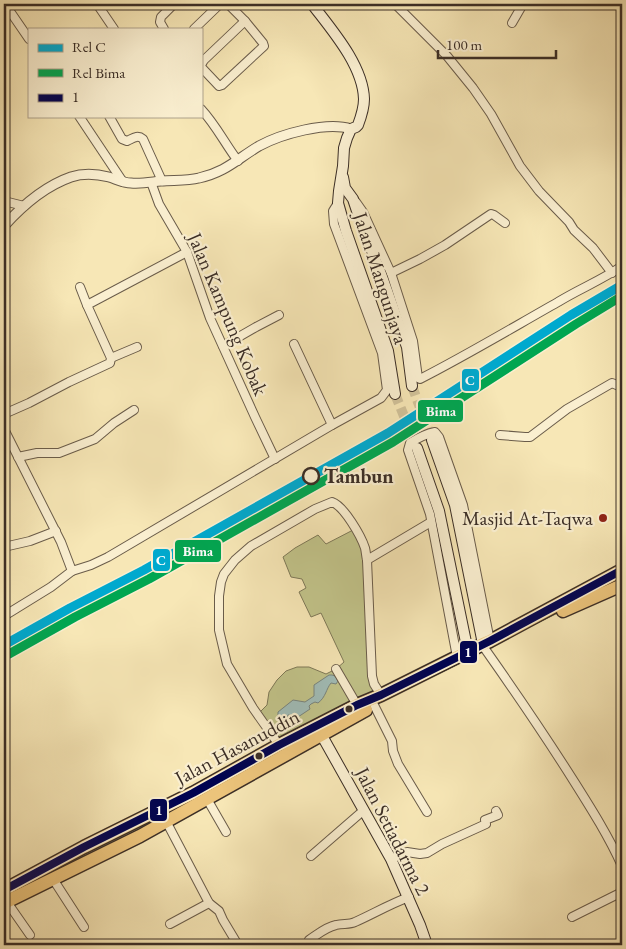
<svg xmlns="http://www.w3.org/2000/svg" width="626" height="949" viewBox="0 0 626 949" font-family="'EB Garamond',serif">
  <rect width="100%" height="100%" fill="#f7e7b6"/>
  <filter id="stains"><feTurbulence type="fractalNoise" baseFrequency=".004" numOctaves="4"/><feColorMatrix values="0 0 0 0 .2 0 0 0 0 .09 0 0 0 0 .02 0 0 0 .5 -.17"/></filter>
  <radialGradient id="worn" r=".72"><stop offset=".6" stop-color="#630" stop-opacity="0"/><stop offset="1" stop-color="#630" stop-opacity=".3"/></radialGradient>
  <polygon fill="#c2c48a" stroke="#7e7958" points="355,529 365,548 372,676 381,695 622,570 622,585 576,604 485,649 465,661 400,692 4,903 4,890 279,745 258,714 267,705 269,692 277,680 286,671 297,667 309,667 326,674 336,669 344,662 321,613 311,617 299,592 306,588 302,579 291,577 283,557 295,548 318,535 326,544"/>
  <path fill="#a1bdb8" stroke="#78847e" d="M 329,675 L 332,675 L 335,676 L 338,681 L 336,684 L 331,683 C 326,689 326,697 318,703 L 315,702 L 311,704 L 309,706 L 310,709 L 298,717 L 294,715 L 288,715 L 286,721 L 283,722 L 278,718 L 278,712 L 293,700 L 305,702 L 314,696 L 314,685 Z"/>
  <g fill="none" stroke-linecap="round" stroke-linejoin="round">
    <g stroke="#d1c299" stroke-width="10" stroke-dasharray="10 5" stroke-linecap="butt">
      <polyline points="412,386 432,440"/>
      <polyline points="395,394 417,448"/>
    </g>
    <defs>
      <g id="minor">
        <polyline points="5,4 29,39"/>
        <polyline points="97,4 114,29"/>
        <polyline points="395,4 447,56 473,88 491,114 520,166 539,191 569,222 574,230 593,248 612,273"/>
        <polyline points="485,5 486,4"/>
        <polyline points="512,23 523,4"/>
        <polyline points="164,29 160,22 161,17 174,4"/>
        <polyline points="194,29 220,4"/>
        <polyline points="201,65 204,60 245,21"/>
        <polyline points="201,67 219,86 222,85 264,46 263,43 245,21 228,4"/>
        <path d="M 201,109 C 216,125 225,144 238,161"/>
        <polyline points="79,116 123,182"/>
        <path d="M 109,116 L 122,139 L 127,141 C 132,139 137,134 143,139 L 162,181"/>
        <polyline points="151,182 159,204 187,252 210,318 255,417 275,459"/>
        <polyline points="4,201 24,206"/>
        <path d="M 356,202 L 363,212 L 391,273 L 413,341 L 418,378 L 420,379 C 467,355 512,328 558,302 C 579,289 602,280 622,266"/>
        <polyline points="391,273 420,259 445,245 491,214 494,215 505,223"/>
        <polyline points="80,287 87,305"/>
        <polyline points="294,344 332,425"/>
        <polyline points="223,346 256,327 279,315"/>
        <polyline points="111,358 137,347"/>
        <polyline points="4,414 29,403 69,382 110,363 111,358 87,305 187,252"/>
        <polyline points="4,429 61,542 72,571 91,565 108,557 332,425 381,398 387,390 382,353 334,224 333,211 338,203"/>
        <polyline points="500,435 525,437 530,437 567,409 612,383 621,387"/>
        <polyline points="18,457 37,453 59,453 95,439 114,423 134,410"/>
        <polyline points="4,547 30,541 56,531"/>
        <polyline points="367,560 431,522"/>
        <polyline points="4,616 51,587 72,571"/>
        <path d="M 485,649 C 516,693 546,737 575,783 C 592,810 609,837 622,866"/>
        <path d="M 457,657 L 430,514 L 408,450 L 410,443 C 418,438 425,434 435,432 L 439,437 L 463,505 L 490,641"/>
        <polyline points="336,669 357,705"/>
        <polyline points="374,705 392,741 393,751 398,764 427,812"/>
        <path d="M 279,745 L 253,708 L 227,664 L 219,630 L 219,596 L 221,582 L 224,574 L 235,560 L 251,546 L 315,509 L 332,502 C 344,506 361,536 365,548 C 366,552 366,556 367,560 L 372,676 L 374,684 L 381,695"/>
        <polyline points="207,799 226,832"/>
        <polyline points="166,821 209,903 219,911 223,920 238,945"/>
        <polyline points="311,856 364,810"/>
        <polyline points="391,859 407,852 420,854 427,853 442,844 486,824 485,820 498,815 496,811"/>
        <polyline points="53,879 84,927"/>
        <polyline points="7,902 30,935"/>
        <polyline points="572,917 622,892"/>
        <polyline points="170,924 209,903"/>
        <path d="M 309,940 C 318,934 326,927 336,925 C 343,923 349,925 355,922 C 373,914 390,904 409,897"/>
      </g>
      <path id="tertiary" d="M 4,226 C 22,206 45,186 71,177 C 83,173 97,174 109,177 C 116,179 123,183 131,183 C 141,184 151,182 161,181 C 174,180 187,181 199,178 C 226,172 237,159 259,146 C 281,134 327,121 351,129"/>
      <g id="secondary">
        <path d="M 312,4 C 331,29 363,65 364,99 C 364,108 361,117 358,125 L 356,127 L 351,129 L 347,138 L 344,148 L 343,166 L 339,191 L 338,203 L 346,231 L 388,351 L 395,394"/>
        <polyline points="343,177 345,188 353,199 361,223 381,274 407,347 412,386"/>
        <polyline points="432,440 455,505 483,644"/>
        <polyline points="417,448 439,511 468,652"/>
        <polyline points="321,734 391,859 420,925 427,945"/>
      </g>
      <g id="trunk">
        <polyline points="563,611 622,585"/>
        <polyline points="4,890 84,847 193,793 279,745 357,705 381,695 483,644 490,641 622,570"/>
        <polyline points="4,903 140,836 366,710"/>
      </g>
    </defs>
    <use href="#minor" stroke="#6a5c4a" stroke-width="10"/>
    <use href="#tertiary" stroke="#6a5c4a" stroke-width="11"/>
    <use href="#secondary" stroke="#3b2e26" stroke-width="12"/>
    <use href="#trunk" stroke="#3b2e26" stroke-width="15"/>
    <use href="#minor" stroke="#faefd0" stroke-width="8"/>
    <use href="#tertiary" stroke="#faefd0" stroke-width="9"/>
    <use href="#secondary" stroke="#faefd0" stroke-width="10"/>
    <use href="#trunk" stroke="#ecc47b" stroke-width="12"/>
    <defs>
      <polyline id="bus-1" points="4,890 84,847 193,793 279,745 357,705 381,695 490,641 622,570"/>
    </defs>
    <use href="#bus-1" stroke="#faefd0" stroke-width="11"/>
    <use href="#bus-1" stroke="#000350" stroke-width="8"/>
    <defs>
      <polyline id="rail-1" points="4,645 70,608 144,570 388,433 571,315 622,285"/>
      <polyline id="rail-2" points="9,654 75,617 149,579 393,442 576,324 622,296"/>
    </defs>
    <use href="#rail-1" stroke="#faefd0" stroke-width="12"/>
    <use href="#rail-2" stroke="#faefd0" stroke-width="12"/>
    <use href="#rail-1" stroke="#00a9ce" stroke-width="9"/>
    <use href="#rail-2" stroke="#00a651" stroke-width="9"/>
  </g>
  <circle fill="#faefd0" stroke="#3b2e26" stroke-width="2.5" cx="311" cy="476" r="8"/>
  <circle fill="#8f2418" stroke="#faefd0" stroke-width="2" cx="603" cy="518" r="5"/>
  <g fill="#3b2e26" stroke="#faefd0" stroke-width="2">
    <circle cx="349" cy="709" r="4.5"/>
    <circle cx="259" cy="756" r="4.5"/>
  </g>
  <g text-anchor="middle" stroke-width="4.5" stroke-linejoin="round" paint-order="stroke">
    <g font-size="20" fill="#3b2e26" stroke="#faefd0">
      <text transform="translate(381 278) rotate(72)" y="7">Jalan Mangunjaya</text>
      <text transform="translate(228 314) rotate(67)" y="7">Jalan Kampung Kobak</text>
      <text transform="translate(237 747) rotate(-28)" y="7">Jalan Hasanuddin</text>
      <text transform="translate(393 831) rotate(63)" y="7">Jalan Setiadarma 2</text>
    </g>
    <g font-size="20" font-weight="bold" fill="#3b2e26" stroke="#faefd0" text-anchor="start">
      <text x="324" y="483">Tambun</text>
    </g>
    <g font-size="20" fill="#3b2e26" stroke="#faefd0" text-anchor="end">
      <text x="593" y="525">Masjid At-Taqwa</text>
    </g>
  </g>
  <g stroke="#faefd0" stroke-width="2">
    <rect x="461" y="368" width="19" height="24" rx="5" fill="#00a9ce"/>
    <rect x="417" y="399" width="47" height="24" rx="5" fill="#00a651"/>
    <rect x="174" y="539" width="48" height="24" rx="5" fill="#00a651"/>
    <rect x="152" y="548" width="19" height="24" rx="5" fill="#00a9ce"/>
    <rect x="459" y="640" width="19" height="24" rx="5" fill="#000350"/>
    <rect x="149" y="798" width="19" height="24" rx="5" fill="#000350"/>
  </g>
  <g font-size="14" text-anchor="middle" font-weight="bold" fill="#fff">
    <text x="470" y="385">C</text>
    <text x="441" y="416">Bima</text>
    <text x="198" y="556">Bima</text>
    <text x="161" y="565">C</text>
    <text x="468" y="657">1</text>
    <text x="159" y="815">1</text>
  </g>
  <rect width="626" height="949" fill="none" stroke="#f7e7b6" stroke-width="20"/>
  <rect x="5" y="5" width="616" height="939" fill="none" stroke="#3b2e26" stroke-width="2.5"/>
  <rect x="10" y="10" width="606" height="929" fill="none" stroke="#3b2e26"/>
  <rect x="28" y="28" width="175" height="90" fill="#faefd0" stroke="#aea28c"/>
  <rect x="38" y="44" width="25" height="8" fill="#00a9ce" stroke="#aea28c"/>
  <text x="72" y="52" font-size="15" fill="#3b2e26">Rel C</text>
  <rect x="38" y="69" width="25" height="8" fill="#00a651" stroke="#aea28c"/>
  <text x="72" y="78" font-size="15" fill="#3b2e26">Rel Bima</text>
  <rect x="38" y="94" width="25" height="8" fill="#000350" stroke="#aea28c"/>
  <text x="72" y="102" font-size="15" fill="#3b2e26">1</text>
  <path d="M438 50v8h118v-8" fill="none" stroke="#3b2e26" stroke-width="2.5"/>
  <text x="446" y="50" font-size="15" fill="#3b2e26" stroke="#faefd0" stroke-width="4" paint-order="stroke">100 m</text>
  <rect width="100%" height="100%" filter="url(#stains)"/>
  <rect width="100%" height="100%" fill="url(#worn)"/>
</svg>
